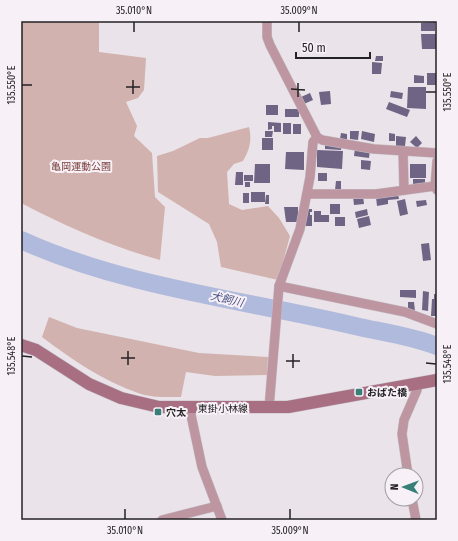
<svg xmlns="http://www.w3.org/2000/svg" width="458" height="541" viewBox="0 0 458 541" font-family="'Fira Sans Condensed','Noto Sans JP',sans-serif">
  <rect width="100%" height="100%" fill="#eae3e9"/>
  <g fill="#d1b2ae">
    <path d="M 21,21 L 99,21 L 99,52 L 146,58 L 144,90 L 138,98 L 126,102 L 137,126 L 134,136 L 152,153 L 155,197 L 165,207 L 160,260 C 110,246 67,227 21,203 Z"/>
    <path d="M 249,127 C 252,140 250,149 243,161 L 234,164 L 227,172 L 229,204 L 242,210 L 268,206 L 279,218 L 290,236 L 278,280 L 221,267 L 217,242 L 209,224 L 158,192 L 157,156 L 173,151 L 200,138 L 208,138 Z"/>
    <path d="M 49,317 L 77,328 L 199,353 L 268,357 L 267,375 L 215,376 L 186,372 L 181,397 C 167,397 152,398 138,393 C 103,381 71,359 42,337 Z"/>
  </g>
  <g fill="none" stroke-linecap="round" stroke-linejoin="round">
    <path stroke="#b0badc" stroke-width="18" d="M 21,240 C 124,287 245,300 355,326 C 381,332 411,336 437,346"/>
  </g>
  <g fill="#6f6483">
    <polygon points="435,22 435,31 421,31 421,23"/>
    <polygon points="421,34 437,34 437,49 422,49"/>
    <polygon points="376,56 383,56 383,61 375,61"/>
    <polygon points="372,62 382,63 381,74 372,74"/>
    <rect x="427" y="73" width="10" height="12"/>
    <polygon points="414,75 424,76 424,83 414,83"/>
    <polygon points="408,87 426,87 426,109 407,108"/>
    <polygon points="330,91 331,104 321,105 319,92"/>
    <polygon points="391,91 403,93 402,99 390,97"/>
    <polygon points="310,93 313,100 304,104 301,97"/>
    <polygon points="389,102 410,110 407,117 386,109"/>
    <rect x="266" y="105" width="12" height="10"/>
    <rect x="285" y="109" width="14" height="8"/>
    <polygon points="268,122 281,123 281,132 274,132 274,126 272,126 272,129 268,130"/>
    <rect x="283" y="123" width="8" height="11"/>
    <rect x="293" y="124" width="8" height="10"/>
    <polygon points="265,131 273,131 272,137 265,137"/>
    <polygon points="350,131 359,131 358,140 350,139"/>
    <polygon points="362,131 375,134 374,142 361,139"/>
    <polygon points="341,133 347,134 347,139 340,139"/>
    <polygon points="389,133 395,134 395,141 389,141"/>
    <polygon points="396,136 406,137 405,146 396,146"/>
    <polygon points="416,136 422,143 417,148 410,142"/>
    <rect x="262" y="138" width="11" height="12"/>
    <polygon points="325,143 342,144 341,150 325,149"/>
    <polygon points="355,148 370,150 369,158 354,156"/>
    <polygon points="317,150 343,151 342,169 317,167"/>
    <polygon points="286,152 304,152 304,170 285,169"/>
    <polygon points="361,160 371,161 370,170 361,169"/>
    <polygon points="255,164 270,164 270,183 254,183"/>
    <rect x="410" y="164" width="16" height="14"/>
    <polygon points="236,172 243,172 243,185 235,185"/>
    <rect x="318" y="173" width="9" height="8"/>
    <rect x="244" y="175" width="9" height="6"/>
    <rect x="413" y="179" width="12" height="6"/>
    <polygon points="336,181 341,181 341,190 335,190"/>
    <rect x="245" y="182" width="5" height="5"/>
    <rect x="251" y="192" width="14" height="10"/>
    <rect x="243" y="193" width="6" height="10"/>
    <polygon points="398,194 399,199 388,200 388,204 377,206 376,197"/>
    <polygon points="266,195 269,195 269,204 265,204"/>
    <polygon points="353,196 363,196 364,204 354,205"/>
    <polygon points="405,199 408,214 400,216 397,201"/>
    <polygon points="426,200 427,205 417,207 416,201"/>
    <rect x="330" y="204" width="10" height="10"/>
    <polygon points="284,207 298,207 298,222 286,222"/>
    <polygon points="306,209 312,209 312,212 310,212 310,215 312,215 312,226 303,226"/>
    <polygon points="367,209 368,215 356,218 355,212"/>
    <polygon points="314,211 321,211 321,215 329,215 329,222 314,222"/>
    <polygon points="369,216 371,225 359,228 357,219"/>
    <rect x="335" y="217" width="10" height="9"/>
    <polygon points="429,243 431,260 423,261 421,244"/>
    <polygon points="400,290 416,290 416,298 400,297"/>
    <polygon points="423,291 429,292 428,311 422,310"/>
    <polygon points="434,294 437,294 437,316 431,316 432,299 434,299"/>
    <polygon points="408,302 414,302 415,311 408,311"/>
  </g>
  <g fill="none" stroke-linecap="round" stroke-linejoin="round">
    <defs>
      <g id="street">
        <polyline points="267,21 267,37 270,45 317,137 322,140 374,149 437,153"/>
        <polyline points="403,151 404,190"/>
        <polyline points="437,161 435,186 437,190"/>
        <polyline points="307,194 376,194 435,186"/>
        <polyline points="279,286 405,312 437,324"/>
        <polyline points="191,408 191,415 202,467 222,520"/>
        <polyline points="269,408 279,286 300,229 310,177 313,142 317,137"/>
        <polyline points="408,475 402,434 404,420 417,390 418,384"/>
        <polyline points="412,499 416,520"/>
        <polyline points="162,520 217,506"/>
      </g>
      <polyline id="secondary" points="21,345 36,350 89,384 121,398 159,407 288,407 437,380"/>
    </defs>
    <use href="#street" stroke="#c6c0c6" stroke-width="10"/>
    <use href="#secondary" stroke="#c6c0c6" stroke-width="13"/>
    <use href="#street" stroke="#bd96a2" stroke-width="9"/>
    <use href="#secondary" stroke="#a76f81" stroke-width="12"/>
  </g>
  <path fill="none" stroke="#242224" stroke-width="1.5" d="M 134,32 L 134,22M 299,32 L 299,22M 22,85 L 32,85M 126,87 L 140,87M 291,89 L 305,90M 426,92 L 436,92M 133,94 L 133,80M 298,97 L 298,83M 22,356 L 32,357M 121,358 L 135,358M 286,361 L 300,361M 426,363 L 436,364M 128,365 L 128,351M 293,368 L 293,354M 125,519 L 125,509M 290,519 L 290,509"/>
  <g fill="#387f78" stroke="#f7f0f6" stroke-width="1.5">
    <rect x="355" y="388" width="8" height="8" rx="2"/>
    <rect x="154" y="408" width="8" height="8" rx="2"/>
  </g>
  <g text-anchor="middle" stroke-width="4" stroke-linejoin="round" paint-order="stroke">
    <g font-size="10" fill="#7a423c" stroke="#f7f0f6">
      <text x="81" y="170">亀岡運動公園</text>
    </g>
    <g font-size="10" font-weight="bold" fill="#242224" stroke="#f7f0f6" text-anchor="start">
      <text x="367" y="396">おばた橋</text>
      <text x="166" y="416">穴太</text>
    </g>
    <g font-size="10" fill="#242224" stroke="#f7f0f6">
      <text x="223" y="412">東掛小林線</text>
    </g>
    <g font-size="11" font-style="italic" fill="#495484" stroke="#f7f0f6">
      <text transform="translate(227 299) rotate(13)" y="4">犬飼川</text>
    </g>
  </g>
  <rect width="458" height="541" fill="none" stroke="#f7f0f6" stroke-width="44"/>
  <g transform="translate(404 487) rotate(271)"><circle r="19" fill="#f7f0f6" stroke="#a39ea2"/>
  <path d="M0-3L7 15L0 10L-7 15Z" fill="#387f78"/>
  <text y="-6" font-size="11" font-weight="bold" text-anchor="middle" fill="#242224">N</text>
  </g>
  <path d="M296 52v6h74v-6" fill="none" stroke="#242224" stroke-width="2"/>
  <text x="302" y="52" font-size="12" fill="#242224" stroke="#f7f0f6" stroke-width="3" paint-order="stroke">50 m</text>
  <rect x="22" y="22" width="414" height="497" fill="none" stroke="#242224" stroke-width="1.5"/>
  <g font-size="10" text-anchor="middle" fill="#242224">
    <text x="134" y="14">35.010°N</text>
    <text x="299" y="14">35.009°N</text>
    <text transform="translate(11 85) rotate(-90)" y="4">135.550°E</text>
    <text transform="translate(447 92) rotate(-90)" y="4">135.550°E</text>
    <text transform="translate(11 356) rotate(-90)" y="4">135.548°E</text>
    <text transform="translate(447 364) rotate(-90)" y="4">135.548°E</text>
    <text x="125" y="534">35.010°N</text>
    <text x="290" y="534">35.009°N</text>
  </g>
</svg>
